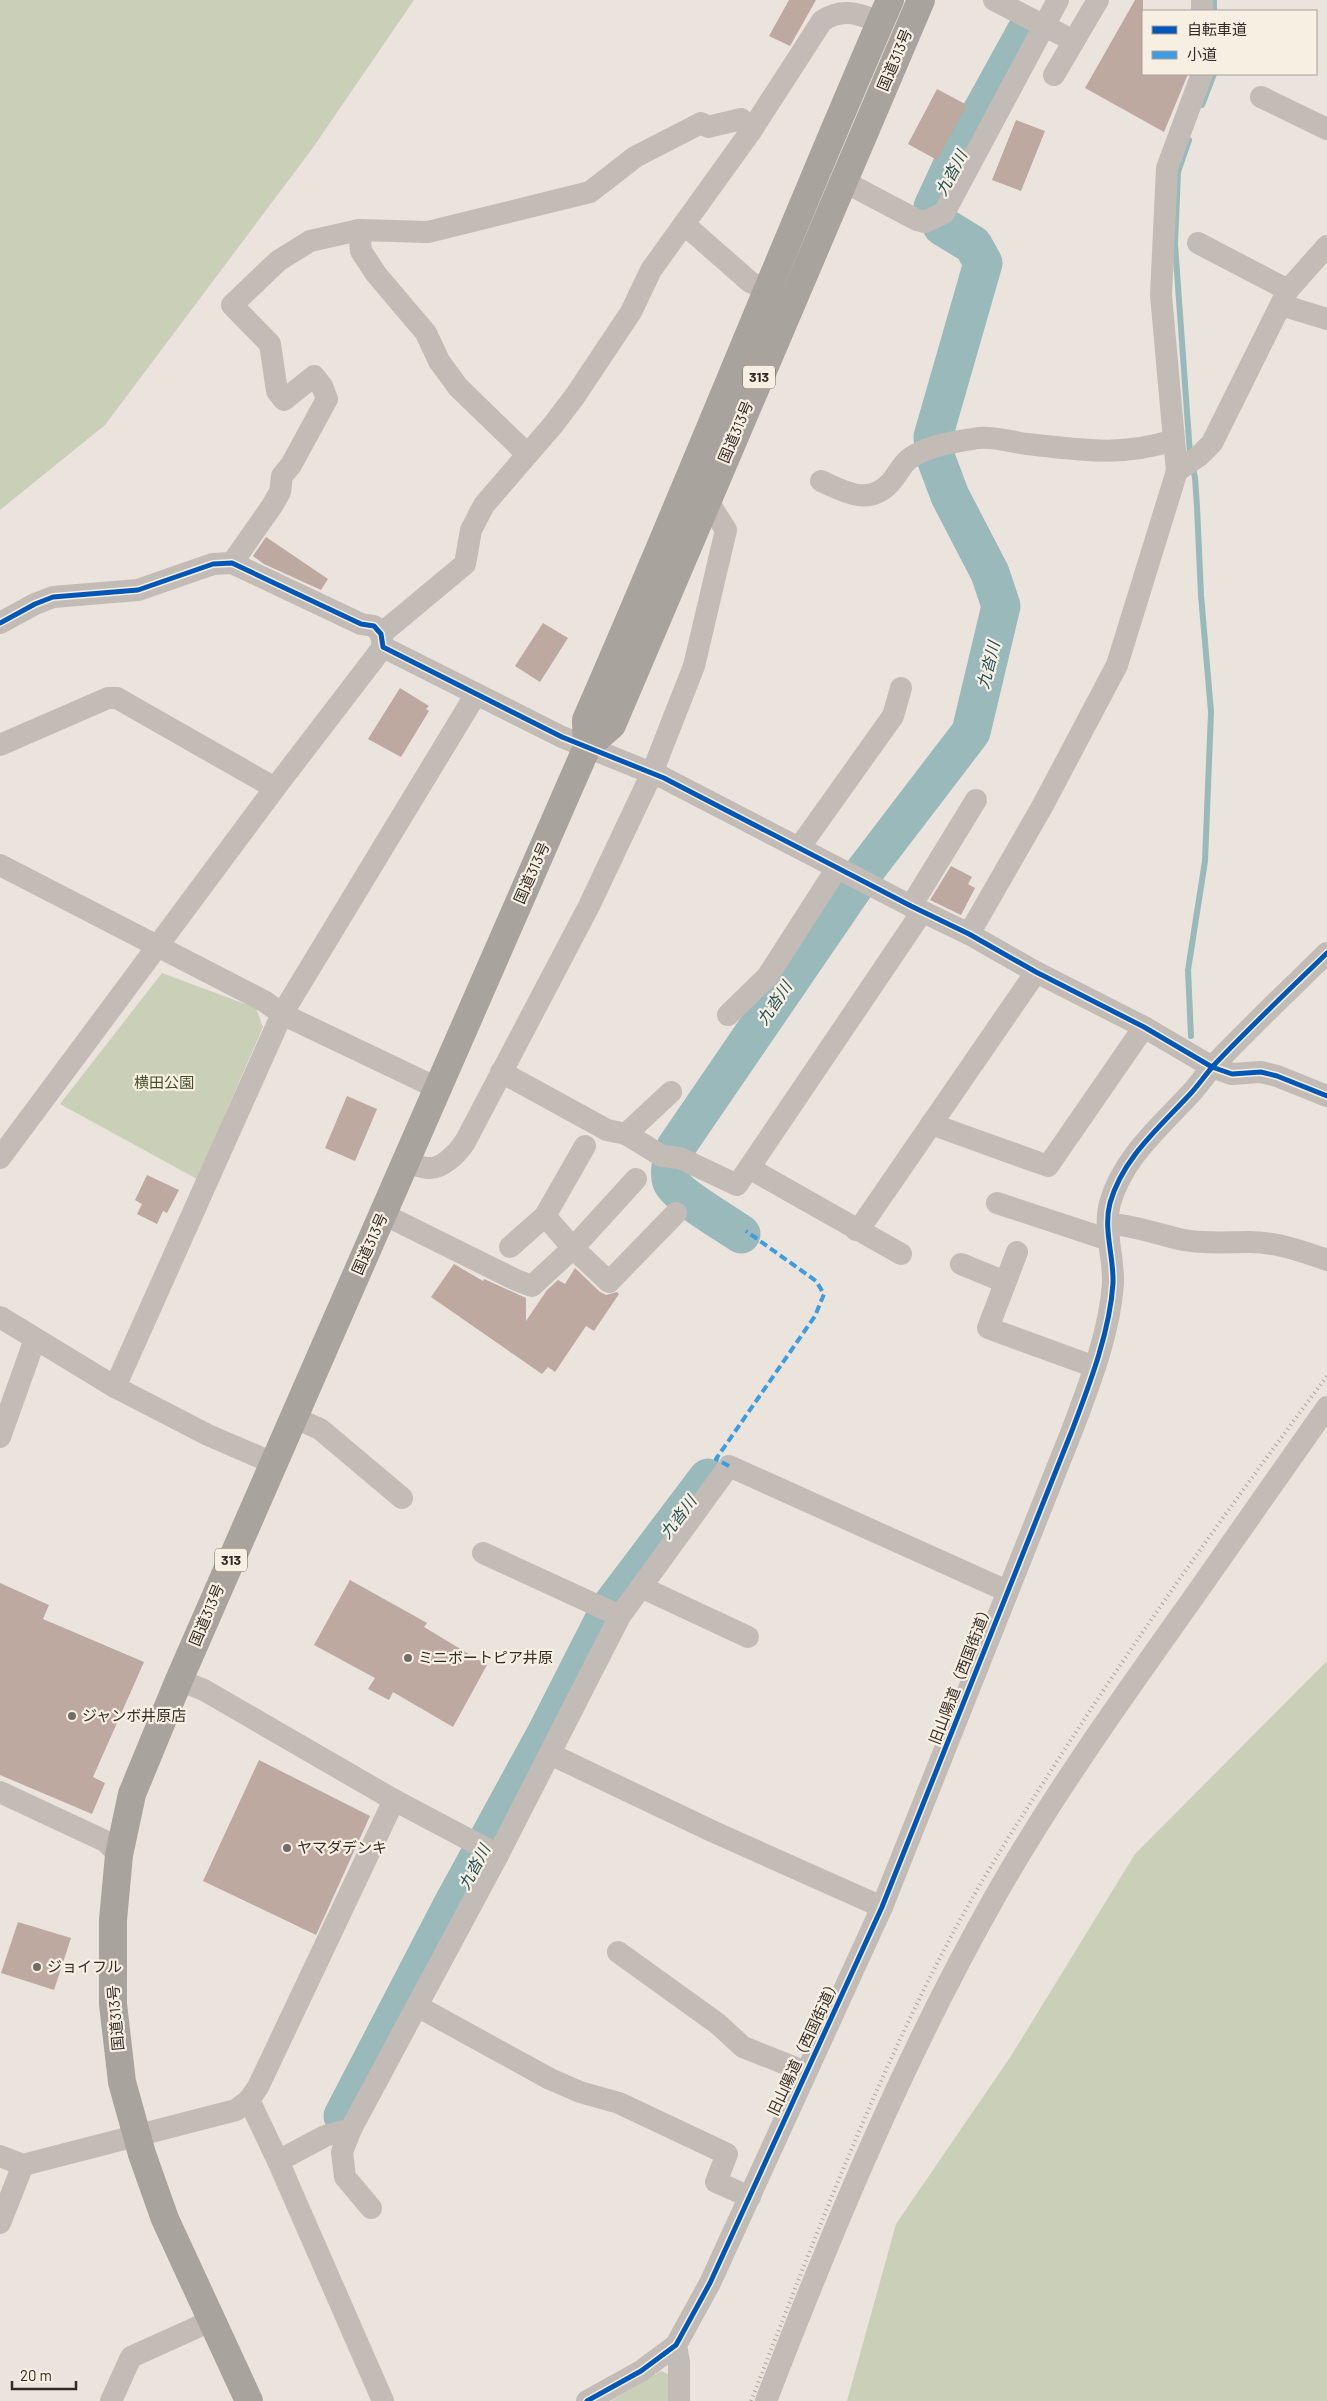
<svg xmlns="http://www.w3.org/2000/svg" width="1327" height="2401" viewBox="0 0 1327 2401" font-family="Barlow,'Noto Sans JP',sans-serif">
  <rect width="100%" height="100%" fill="#eae4dd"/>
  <g fill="#cacfb8">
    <polygon points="0,0 414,0 312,149 105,425 0,510"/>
    <polygon points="162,973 256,1008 263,1027 197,1179 60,1104"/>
    <polygon points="1327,1661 1327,2401 847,2401 896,2224 1011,2056 1135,1854"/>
    <polygon points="661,2371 670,2375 668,2401 611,2401"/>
  </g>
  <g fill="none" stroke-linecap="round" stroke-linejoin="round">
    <g stroke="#9ab9ba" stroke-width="6">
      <polyline points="1214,0 1214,11"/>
      <polyline points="1202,105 1214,74"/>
      <polyline points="1189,140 1178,172 1175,244 1190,454 1195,478 1197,507 1201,595 1211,712 1205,861 1188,970 1191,1036"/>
    </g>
    <g stroke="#9ab9ba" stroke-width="39">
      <path d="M 741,1234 C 728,1225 677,1195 672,1182 C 668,1172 673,1157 676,1147 L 864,872 L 971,732 L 1001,606 L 990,573 L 950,496 L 935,456 L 933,437 L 983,263 L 973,245 L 942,226 L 933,207 L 952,166 L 1027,30"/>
      <polyline points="612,1605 708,1478"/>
      <polyline points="343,2116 452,1906 547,1732 605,1618"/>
    </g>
  </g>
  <g fill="#bda99f">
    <polygon points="789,0 816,0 790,46 769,36"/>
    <polygon points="1135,0 1143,0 1143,74 1188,74 1164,132 1085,88"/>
    <polygon points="937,89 967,105 937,160 908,144"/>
    <polygon points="1016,120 1045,131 1021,191 992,180"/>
    <polygon points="266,537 328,579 321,590 264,564 253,556"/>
    <polygon points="543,623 568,638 540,682 515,666"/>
    <polygon points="400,688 429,706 426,709 429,711 401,757 368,739"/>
    <polygon points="951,866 972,877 968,884 975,888 961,915 930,900"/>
    <polygon points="347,1096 377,1109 355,1161 325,1148"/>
    <polygon points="147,1175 179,1190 167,1213 163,1211 157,1224 137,1214 142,1204 135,1200"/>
    <polygon points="454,1264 483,1281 484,1279 526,1298 526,1321 547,1290 558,1280 565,1284 575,1268 600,1292 606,1295 617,1292 619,1294 594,1331 586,1326 555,1372 548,1367 542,1374 431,1297"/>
    <polygon points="350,1580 427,1623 424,1627 487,1665 453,1727 393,1692 389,1700 368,1689 375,1678 314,1645"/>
    <polygon points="0,1583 49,1605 43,1619 144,1662 93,1777 105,1783 92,1814 0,1775"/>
    <polygon points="259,1760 370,1816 316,1935 203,1881"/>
    <polygon points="18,1922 71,1938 54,1990 1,1973"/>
  </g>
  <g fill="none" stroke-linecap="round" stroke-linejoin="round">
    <g stroke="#c3bcb6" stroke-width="22">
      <polyline points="994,0 1074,41"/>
      <polyline points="1202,0 1202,11"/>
      <polyline points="1054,75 1098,0"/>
      <polyline points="1261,97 1327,129"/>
      <polyline points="843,181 917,220 925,222 944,213 1058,0"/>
      <polyline points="684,224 750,282 766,290"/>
      <polyline points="359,230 361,251 376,274 426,333 439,361 458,387 527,454"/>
      <polyline points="1198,243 1288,290"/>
      <polyline points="1281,305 1327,319"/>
      <polyline points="1174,440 1161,295 1167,168 1202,74"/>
      <path d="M 821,481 C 845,492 869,506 890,483 C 897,476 901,465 909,459 C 927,445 956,442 978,438 C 993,436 1012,442 1027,444 C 1082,450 1121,457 1174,440 L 1177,471"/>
      <polyline points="232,563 272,506 280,492 282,476 291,465 327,399 322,386 314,376 284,400 277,391 270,344 232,305 278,261 310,241 359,230 428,232 590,192 635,157 701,123 708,127 741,119 751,131"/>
      <polyline points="0,623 35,604 53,597 138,590 213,564 232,563 361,624 374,626 381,634 383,647 562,737 664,778 911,906 969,934 1036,972 1144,1027 1212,1067 1232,1074 1261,1072 1277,1076 1327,1096"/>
      <path d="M 381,634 L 465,564 L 471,530 L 484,505 L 553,425 L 575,396 L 631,312 L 651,270 L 751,131 L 822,21 C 843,7 858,14 880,22"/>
      <polyline points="0,745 108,698 117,698 275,788"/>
      <polyline points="799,848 893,716 901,688"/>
      <polyline points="0,865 264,1001 282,1014 437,1088"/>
      <polyline points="911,906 976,800"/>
      <polyline points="969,934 1043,805 1117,665 1177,471 1199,456 1212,443 1288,290 1327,246"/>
      <polyline points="728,1015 767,977 837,868"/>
      <polyline points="501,1072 607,1130 626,1134 662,1156 680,1158 737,1185 749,1168 901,1254"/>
      <polyline points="931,1124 1048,1166 1144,1027"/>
      <polyline points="626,1134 671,1092"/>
      <polyline points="0,1158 275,788 383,647"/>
      <path d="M 405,1162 C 412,1164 421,1168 429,1168 C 442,1169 458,1153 465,1142 L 589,906 L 652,773 L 694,666 L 726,530 L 707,500"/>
      <polyline points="749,1168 922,912"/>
      <polyline points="997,1203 1100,1237 1109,1238"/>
      <polyline points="383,1214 516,1280 532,1286 573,1248 636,1179"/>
      <polyline points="545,1216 573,1248 609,1282 676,1213"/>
      <path d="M 1109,1224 C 1135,1225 1159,1235 1184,1240 C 1206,1244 1227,1242 1249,1242 C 1276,1242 1302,1251 1327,1260"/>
      <polyline points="856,1230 862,1225 1036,972"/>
      <polyline points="510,1247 545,1216 585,1146"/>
      <polyline points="1017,1252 988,1328 1095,1367"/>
      <polyline points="961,1264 1005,1282"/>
      <polyline points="0,1317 115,1387 208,1435 273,1463"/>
      <polyline points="115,1387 282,1014 476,694"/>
      <polyline points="293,1417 320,1429 402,1498"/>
      <polyline points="0,1437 35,1339"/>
      <polyline points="483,1553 620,1616"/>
      <polyline points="641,1587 748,1637"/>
      <polyline points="179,1680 204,1690 394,1800 498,1855"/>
      <polyline points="550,1754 714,1832 882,1907"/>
      <polyline points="0,1792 105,1841 119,1855"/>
      <polyline points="618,1952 718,2024 743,2047 806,2072"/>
      <polyline points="417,2006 550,2079 580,2092 619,2103 727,2154 716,2182 750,2197"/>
      <polyline points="351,2129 342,2152 345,2177 371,2208"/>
      <polyline points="0,2156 23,2165 236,2110 249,2100"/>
      <polyline points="278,2161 325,2136 351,2129 498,1855 620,1616 729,1466 1007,1591"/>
      <polyline points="0,2223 23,2165"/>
      <polyline points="676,2345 679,2362 679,2401"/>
      <polyline points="111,2401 131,2357 213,2320"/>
      <polyline points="383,2401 278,2161 249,2100 258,2087 394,1800"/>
      <path d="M 587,2401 L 641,2371 L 676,2345 L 710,2283 L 882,1907 L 1073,1428 C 1090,1383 1110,1331 1113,1283 C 1114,1257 1103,1229 1110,1203 C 1123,1157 1161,1126 1192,1092 C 1200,1083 1206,1074 1214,1065 C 1250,1027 1289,990 1327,953"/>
      <path d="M 766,2401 C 833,2228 905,2055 997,1893 C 1057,1788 1128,1690 1198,1591 C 1241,1530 1284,1469 1327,1407"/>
    </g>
    <g stroke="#a9a39d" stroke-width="28">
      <path d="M 587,747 L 586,720 C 691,481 786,239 890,0"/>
      <polyline points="249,2401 165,2219 142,2154 122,2082 113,2004 113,1920 119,1855 132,1794 179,1680 587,747 612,725 921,0"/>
    </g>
    <path stroke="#aba5a1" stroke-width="4" stroke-dasharray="1 4" stroke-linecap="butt" d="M 751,2401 C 811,2248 869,2094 945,1948 C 983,1875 1029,1805 1074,1735 C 1154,1612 1239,1494 1327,1376"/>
    <polyline stroke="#3e9ce0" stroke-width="4" stroke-dasharray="8 4" stroke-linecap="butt" points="729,1466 716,1459 815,1316 824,1294 816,1281 746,1231"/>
    <defs>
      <g id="cycleway">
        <polyline points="0,623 35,604 53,597 138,590 213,564 232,563 361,624 374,626 381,634 383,647 562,737 664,778 911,906 969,934 1036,972 1144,1027 1212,1067 1232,1074 1261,1072 1277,1076 1327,1096"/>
        <path d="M 587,2401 L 641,2371 L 676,2345 L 710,2283 L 882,1907 L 1073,1428 C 1090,1383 1110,1331 1113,1283 C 1114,1257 1103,1229 1110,1203 C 1123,1157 1161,1126 1192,1092 C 1200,1083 1206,1074 1214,1065 C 1250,1027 1289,990 1327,953"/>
      </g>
    </defs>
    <use href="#cycleway" stroke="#f8efe3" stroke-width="8"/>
    <use href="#cycleway" stroke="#0057b8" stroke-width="5"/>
  </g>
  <g fill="#736b66" stroke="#f8efe3" stroke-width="2">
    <circle cx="408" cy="1658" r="5"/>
    <circle cx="72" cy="1716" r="5"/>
    <circle cx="287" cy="1848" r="5"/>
    <circle cx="37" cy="1967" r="5"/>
  </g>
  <g text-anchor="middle" stroke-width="4.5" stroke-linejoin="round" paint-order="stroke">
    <g fill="#f8efe3" stroke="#6e655f" stroke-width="1">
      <rect x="743" y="365.5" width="32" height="23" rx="4"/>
      <rect x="215" y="1548.5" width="32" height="23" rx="4"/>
    </g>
    <g font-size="14" font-weight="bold" fill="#332a26">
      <text x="759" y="382">313</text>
      <text x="231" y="1565">313</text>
    </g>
    <g font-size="15" fill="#332a26" stroke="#f8efe3">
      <text transform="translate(895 60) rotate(-67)" y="5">国道313号</text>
      <text transform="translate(736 432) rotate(-67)" y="5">国道313号</text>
      <text transform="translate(532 873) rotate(-66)" y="5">国道313号</text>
      <text transform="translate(370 1244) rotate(-66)" y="5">国道313号</text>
      <text transform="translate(207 1615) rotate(-67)" y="5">国道313号</text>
      <text transform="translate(961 1674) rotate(-69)" y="5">旧山陽道（西国街道）</text>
      <text transform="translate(116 2018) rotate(-95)" y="5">国道313号</text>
      <text transform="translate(804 2047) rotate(-65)" y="5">旧山陽道（西国街道）</text>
    </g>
    <g font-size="15" fill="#41502b" stroke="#f8efe3">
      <text x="164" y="1088">横田公園</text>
    </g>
    <g font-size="15" fill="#332a26" stroke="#f8efe3" text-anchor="start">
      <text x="418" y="1663">ミニボートピア井原</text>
      <text x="82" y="1721">ジャンボ井原店</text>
      <text x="297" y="1853">ヤマダデンキ</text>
      <text x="47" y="1972">ジョイフル</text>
    </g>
    <g font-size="16" font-style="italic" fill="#1d4c52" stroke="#f8efe3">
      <text transform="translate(951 173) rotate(-62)" y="6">九沓川</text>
      <text transform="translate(988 665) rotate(-76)" y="6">九沓川</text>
      <text transform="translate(774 1003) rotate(-56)" y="6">九沓川</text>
      <text transform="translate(678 1517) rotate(-53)" y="6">九沓川</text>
      <text transform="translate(474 1867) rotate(-62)" y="6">九沓川</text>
    </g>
  </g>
  <rect x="1142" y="10" width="175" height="65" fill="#f8efe3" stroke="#a9a097"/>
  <rect x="1152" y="26" width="25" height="8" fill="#0057b8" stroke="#a9a097"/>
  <text x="1187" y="35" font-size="15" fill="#332a26">自転車道</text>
  <rect x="1152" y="51" width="25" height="8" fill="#3e9ce0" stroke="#a9a097"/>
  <text x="1187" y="60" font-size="15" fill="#332a26">小道</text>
  <path d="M12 2381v8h64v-8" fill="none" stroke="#332a26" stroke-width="2.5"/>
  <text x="20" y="2381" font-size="15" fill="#332a26" stroke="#f8efe3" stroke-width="4" paint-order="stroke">20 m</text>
</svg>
